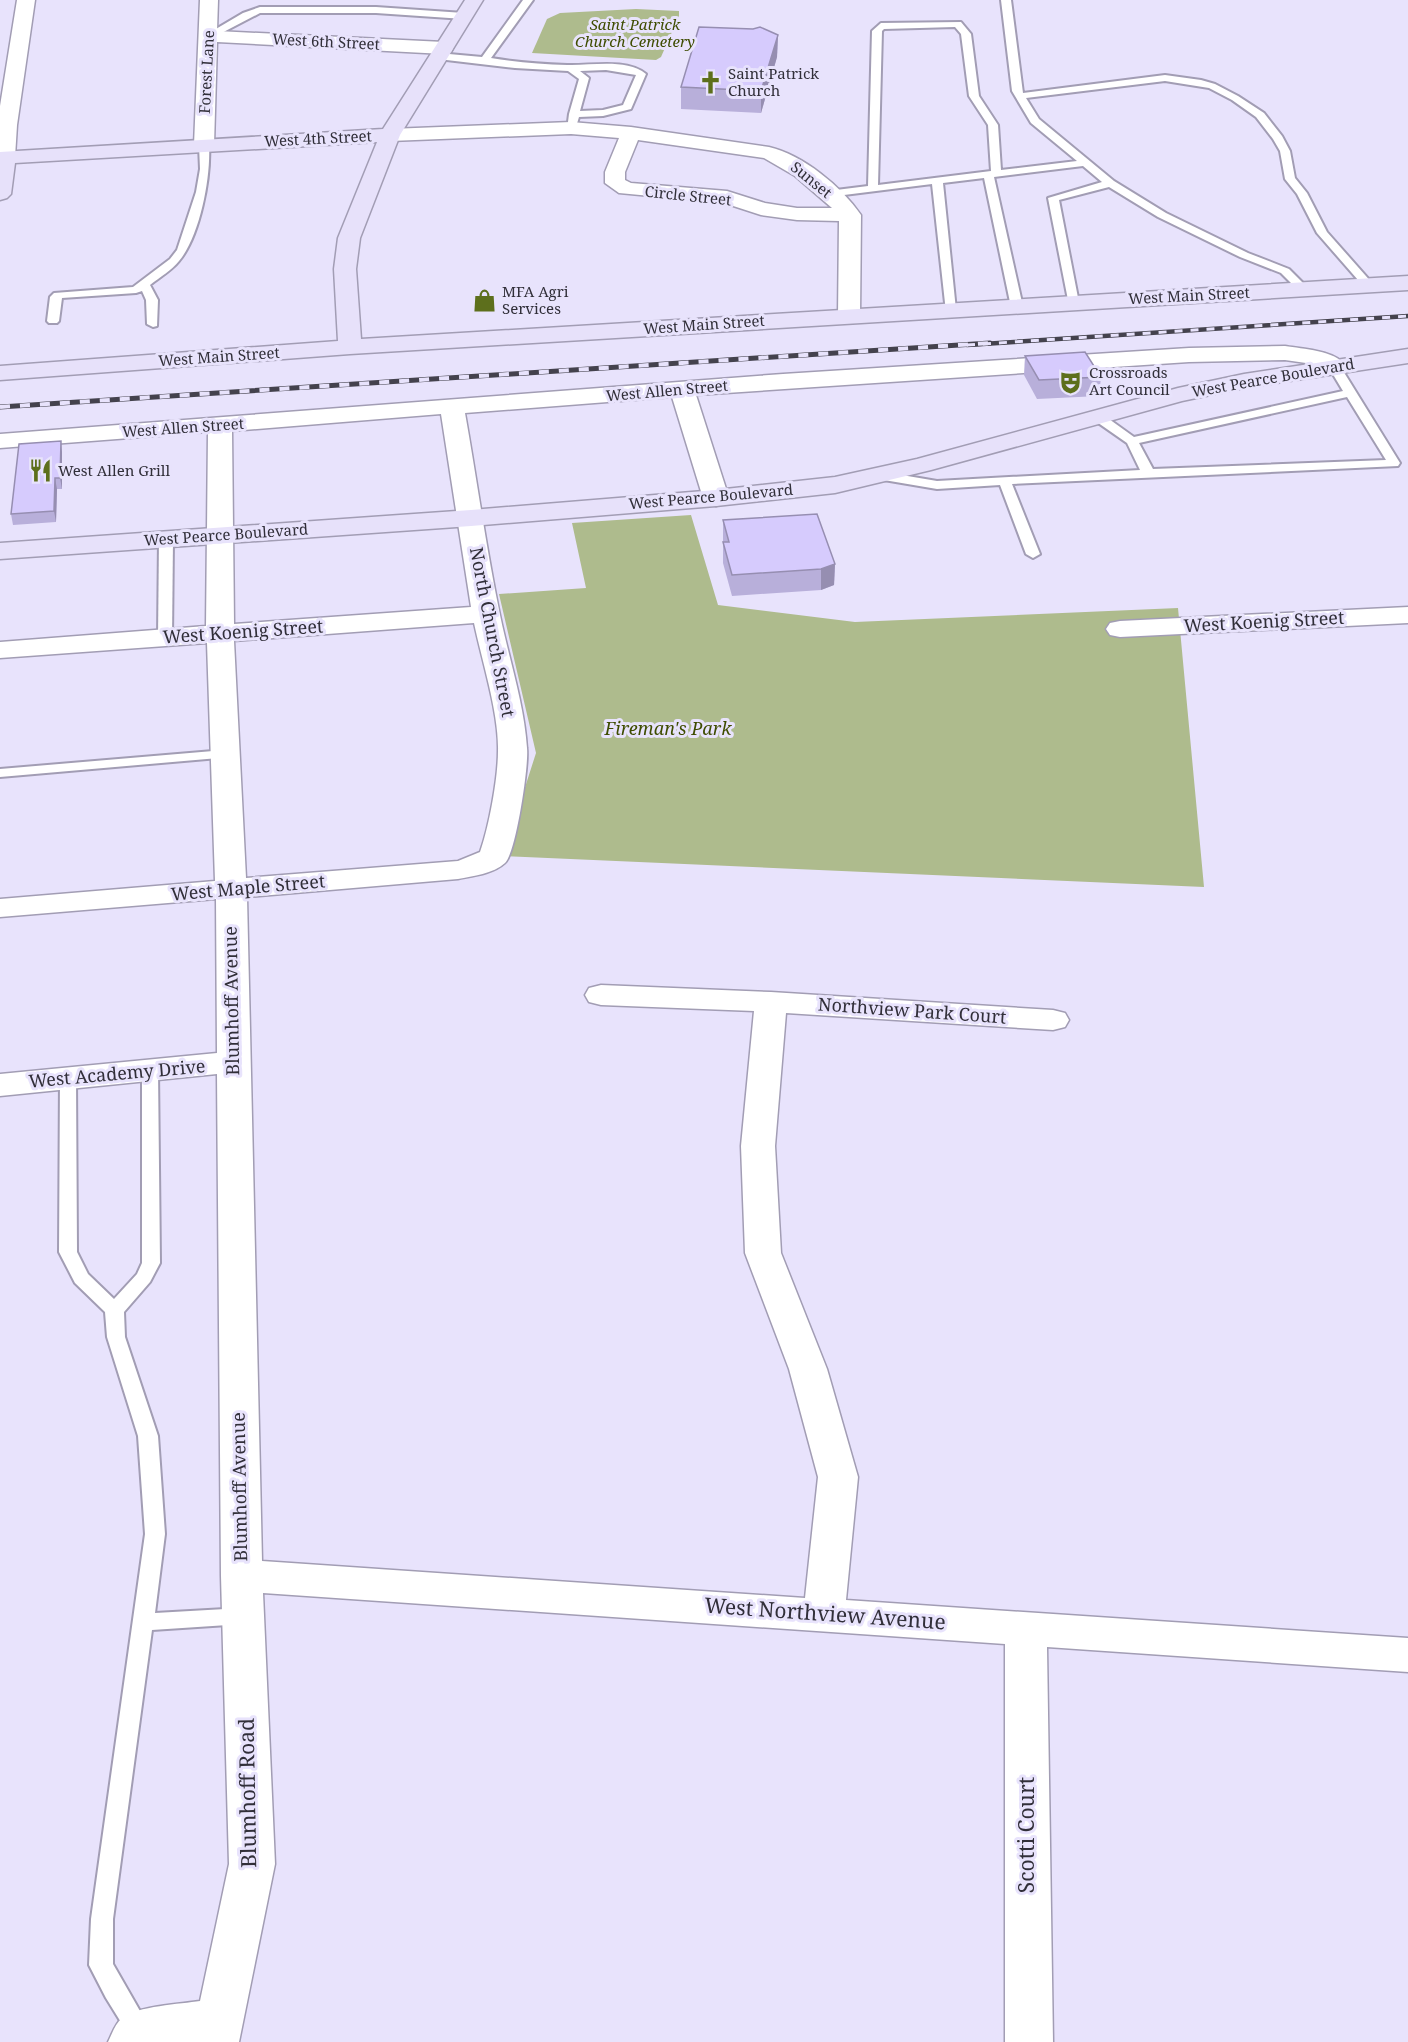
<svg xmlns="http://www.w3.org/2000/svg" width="1408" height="2042" viewBox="0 0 1408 2042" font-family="'Noto Serif',serif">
  <rect width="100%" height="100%" fill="#e8e3fc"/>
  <g fill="#aebb8d">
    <polygon points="636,9 679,11 679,16 661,57 656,60 532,53 547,19 560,13"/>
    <polygon points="691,515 718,605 855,622 1178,608 1204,887 503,856 536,753 499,594 586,588 572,523"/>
  </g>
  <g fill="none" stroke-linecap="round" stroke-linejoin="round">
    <defs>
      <g id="lane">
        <path d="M 523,0 L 533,0 L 491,58 C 516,62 542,64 567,65 C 591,66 626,58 646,74 L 631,109 L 603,116 L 579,117 L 575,130 L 567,130 L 569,114 L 579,79 L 568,71 L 515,68 L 438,59 L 433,56 L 438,53 L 482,57 ZM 606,70 L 636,75 L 623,105 L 603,110 L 580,111 L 589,78 L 580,71 Z"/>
        <path d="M 1001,0 L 1011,0 L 1023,93 L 1165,75 L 1201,80 L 1215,84 L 1238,96 L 1264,113 L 1282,136 L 1290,151 L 1295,178 L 1307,193 L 1327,232 L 1373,284 L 1373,288 L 1365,288 L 1317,233 L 1297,194 L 1285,179 L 1280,151 L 1273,139 L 1256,117 L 1232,100 L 1209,88 L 1165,81 L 1026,98 L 1039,119 L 1114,181 L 1166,213 L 1248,253 L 1289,269 L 1307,287 L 1307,291 L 1299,291 L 1281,273 L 1240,257 L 1158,217 L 1109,187 L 1059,200 L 1079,303 L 1077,305 L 1069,305 L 1048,198 L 1102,182 L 1083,166 L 994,177 L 1023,307 L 1017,310 L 1011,307 L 984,178 L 943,183 L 956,310 L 954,312 L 946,312 L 932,184 L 828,197 L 823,194 L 828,191 L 868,186 L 872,31 L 881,23 L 961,22 L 971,34 L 979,96 L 998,125 L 1001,170 L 1077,161 L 1031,123 L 1012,91 ZM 955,27 L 961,34 L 969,96 L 988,125 L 991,171 L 878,185 L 882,31 L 884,29 Z"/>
        <polygon points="260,7 376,7 464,13 469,16 464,19 376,13 260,13 212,38 204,36 243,13"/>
        <path d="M 204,142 L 209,145 C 211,177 200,236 179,261 C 172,270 160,277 150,285 L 158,300 L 157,326 L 153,327 L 147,324 L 146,300 L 142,291 L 136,293 L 62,298 L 59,321 L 57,323 L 49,323 L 47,321 L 50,297 L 54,293 L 133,287 L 170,259 L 177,250 L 196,192 L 200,169 L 199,145 Z"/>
        <path d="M 1334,362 L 1340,366 L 1400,463 L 1398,466 L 1012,484 L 1040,554 L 1033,558 L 1026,554 L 1000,485 L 937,489 L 878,479 L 872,475 L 878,471 L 937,481 L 1140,470 L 1127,443 L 1094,420 L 1094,414 L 1102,414 L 1134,437 L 1343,391 L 1328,366 ZM 1347,397 L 1386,460 L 1153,469 L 1139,443 Z"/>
        <polygon points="166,535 173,539 172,638 165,642 158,638 159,539"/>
        <polygon points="225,750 232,754 230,757 0,777 0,769"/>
        <polygon points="150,1065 156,1066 158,1070 160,1263 150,1282 124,1312 125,1337 158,1436 165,1534 155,1613 243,1608 250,1610 253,1616 250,1622 243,1624 152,1630 113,1919 113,1964 152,2032 148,2040 138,2042 132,2040 106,1998 89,1965 91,1919 145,1534 138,1436 107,1337 105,1312 75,1283 59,1252 60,1078 62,1074 74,1074 76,1078 77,1252 88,1274 114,1299 137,1274 142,1263 142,1070 144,1066"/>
      </g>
      <g id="street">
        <polygon points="17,0 35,0 17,125 15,157 12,161 0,162 0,106"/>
        <polygon points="200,0 218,0 217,31 444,42 451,44 453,48 451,52 444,54 217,42 214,145 211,149 197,149 194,145"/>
        <path d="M 571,122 L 631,127 L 769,147 C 803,155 841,186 861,215 L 860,316 L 857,321 L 849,323 L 841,321 L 838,316 L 839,221 L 797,220 L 761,215 L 724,203 L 619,193 L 605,183 L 605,172 L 619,138 L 571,134 L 390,141 L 383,139 L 380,135 L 383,131 L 390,129 ZM 638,140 L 764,158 L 795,176 L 832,208 L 797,208 L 765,203 L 727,191 L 631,183 L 625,180 L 625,172 Z"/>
        <path d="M 1285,346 C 1303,349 1335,350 1346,366 L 1342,371 L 1334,373 L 1306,363 L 1285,360 L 1189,362 L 696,395 L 729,498 L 725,503 L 716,506 L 707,503 L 703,498 L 672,397 L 465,413 C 477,480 486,548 500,615 C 509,659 524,703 527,748 C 529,765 516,853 505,863 C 493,874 473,876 458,879 L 247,897 L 262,1561 L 805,1598 L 818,1477 L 789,1369 L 745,1253 L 741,1146 L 754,1011 L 601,1005 L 589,1002 L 585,995 L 589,988 L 601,985 L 771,992 L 1053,1010 L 1065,1013 L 1069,1020 L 1065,1027 L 1053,1030 L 786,1013 L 775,1146 L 781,1253 L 827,1369 L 858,1477 L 846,1600 L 1408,1638 L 1408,1672 L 1047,1647 L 1053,2042 L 1005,2042 L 1005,1644 L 263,1593 L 275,1864 L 239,2042 L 108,2042 C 112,2034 115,2024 122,2018 C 137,2006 181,2004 200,2001 L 229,1864 L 221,1576 L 217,1074 L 0,1096 L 0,1074 L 217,1053 L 216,899 L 0,917 L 0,899 L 215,881 L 207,643 L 0,658 L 0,642 L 206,626 L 208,432 L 0,448 L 0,434 L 783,374 L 1189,348 ZM 441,414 L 471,607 L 234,624 L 232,431 ZM 474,623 C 482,661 499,713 498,751 C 498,778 489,827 480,852 L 458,861 L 246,878 L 234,641 Z"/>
        <polygon points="1408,607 1408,623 1120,637 1110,635 1106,629 1110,623 1120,621"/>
      </g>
      <g id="secondary">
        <polygon points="465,0 483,0 400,135 360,238 356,269 361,339 1408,276 1408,290 350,354 0,380 0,366 338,341 334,269 338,238 377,142 15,163 11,194 7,198 0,200 0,152 383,129"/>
        <polygon points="1408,349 1408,363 1244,388 1182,401 931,470 835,493 716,506 471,526 0,559 0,543 471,510 716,490 835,477 917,459 1178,388 1244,374"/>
      </g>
    </defs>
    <use href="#lane" stroke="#a29db4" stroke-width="4"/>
    <use href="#street" stroke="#a29db4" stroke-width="3"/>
    <use href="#secondary" stroke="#a29db4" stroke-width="3"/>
    <use href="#lane" fill="#fff" fill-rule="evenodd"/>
    <use href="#street" fill="#fff" fill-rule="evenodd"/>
    <use href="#secondary" fill="#e7e1fa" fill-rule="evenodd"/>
    <defs>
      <polyline id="rail-far1" points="967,345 1408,316"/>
      <polyline id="rail" points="0,407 990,343"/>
    </defs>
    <use href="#rail-far1" stroke="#44424d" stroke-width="4.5"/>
    <use href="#rail" stroke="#44424d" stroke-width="5"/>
    <use href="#rail-far1" stroke="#e8e3fc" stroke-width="3" stroke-dasharray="8" stroke-linecap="butt"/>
    <use href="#rail" stroke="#e8e3fc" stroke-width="4" stroke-dasharray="10" stroke-linecap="butt"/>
  </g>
  <g fill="#b8afda">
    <polygon points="778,35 777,57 761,113 681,109 681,87"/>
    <polygon points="1025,356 1101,377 1099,396 1037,399 1024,375"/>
    <polygon points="62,452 62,489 57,489 56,522 13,525 11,514"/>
    <polygon points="723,520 835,564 834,585 821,590 732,596 723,563"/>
  </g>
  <g fill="#968eb1">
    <polygon points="778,35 777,57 761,113 761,91"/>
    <polygon points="61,441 62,452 62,489 60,478"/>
    <polygon points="55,478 57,489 56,522 54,511"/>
    <polygon points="835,564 834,585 821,590 821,569"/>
  </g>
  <g fill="#d6cbfd" stroke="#968eb1" stroke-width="1.5">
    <polygon points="699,27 753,29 760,27 778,35 761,91 681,87"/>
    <polygon points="1085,352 1101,377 1039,380 1025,356"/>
    <polygon points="61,441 60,478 55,478 54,511 11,514 19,444"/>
    <polygon points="817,514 835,564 821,569 732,575 723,542 729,542 723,520"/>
  </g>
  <defs>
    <symbol id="church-bare" viewBox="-9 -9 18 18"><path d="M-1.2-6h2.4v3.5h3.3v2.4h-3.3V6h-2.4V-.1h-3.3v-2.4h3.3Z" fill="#5d6f1c" stroke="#e8e3fc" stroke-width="2.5" paint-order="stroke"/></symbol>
    <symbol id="shop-bare" viewBox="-9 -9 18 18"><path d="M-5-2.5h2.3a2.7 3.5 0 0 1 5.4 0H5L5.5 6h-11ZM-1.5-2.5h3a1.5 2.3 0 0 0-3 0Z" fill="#5d6f1c" stroke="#e8e3fc" stroke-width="2.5" paint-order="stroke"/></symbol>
    <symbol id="theatre-bare" viewBox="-9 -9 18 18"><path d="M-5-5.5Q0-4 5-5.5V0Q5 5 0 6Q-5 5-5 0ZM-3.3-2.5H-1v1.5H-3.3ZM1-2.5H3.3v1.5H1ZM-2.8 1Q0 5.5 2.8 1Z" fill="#5d6f1c" stroke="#e8e3fc" stroke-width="2.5" paint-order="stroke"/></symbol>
    <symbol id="restaurant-bare" viewBox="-9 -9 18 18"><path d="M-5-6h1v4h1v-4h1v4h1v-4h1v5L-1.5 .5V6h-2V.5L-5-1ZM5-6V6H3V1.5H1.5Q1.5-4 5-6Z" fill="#5d6f1c" stroke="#e8e3fc" stroke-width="2.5" paint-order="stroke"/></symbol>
  </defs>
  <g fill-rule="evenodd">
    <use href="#church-bare" x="694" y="66" width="33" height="33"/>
    <use href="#shop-bare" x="468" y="284" width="33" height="33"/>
    <use href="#theatre-bare" x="1054" y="366" width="33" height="33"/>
    <use href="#restaurant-bare" x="24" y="454" width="33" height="33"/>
  </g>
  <g text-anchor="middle" stroke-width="6" stroke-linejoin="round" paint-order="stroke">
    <g font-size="15" font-style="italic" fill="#3e4c00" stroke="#e8e3fc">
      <text x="635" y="30">Saint Patrick<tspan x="635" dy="17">Church Cemetery</tspan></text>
    </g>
    <g font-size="15" fill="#312f39" stroke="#e8e3fc">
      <text transform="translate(326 42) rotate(3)" y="5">West 6th Street</text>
      <text transform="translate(207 72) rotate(-87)" y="5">Forest Lane</text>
      <text transform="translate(318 139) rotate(-3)" y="5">West 4th Street</text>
      <text transform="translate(811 180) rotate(39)" y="5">Sunset</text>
      <text transform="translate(688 196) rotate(6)" y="5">Circle Street</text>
      <text transform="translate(1189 296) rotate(-3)" y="5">West Main Street</text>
      <text transform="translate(704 325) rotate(-4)" y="5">West Main Street</text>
      <text transform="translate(219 357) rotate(-4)" y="5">West Main Street</text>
      <text transform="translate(1273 378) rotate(-10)" y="5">West Pearce Boulevard</text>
      <text transform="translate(667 391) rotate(-5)" y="5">West Allen Street</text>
      <text transform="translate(183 428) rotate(-4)" y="5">West Allen Street</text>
      <text transform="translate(711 497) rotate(-5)" y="5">West Pearce Boulevard</text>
      <text transform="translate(226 535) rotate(-4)" y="5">West Pearce Boulevard</text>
    </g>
    <g font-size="15" fill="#312f39" stroke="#e8e3fc" text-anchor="start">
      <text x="728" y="79">Saint Patrick<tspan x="728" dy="17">Church</tspan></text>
      <text x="502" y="297">MFA Agri<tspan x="502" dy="17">Services</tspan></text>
      <text x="1089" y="378">Crossroads<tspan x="1089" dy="17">Art Council</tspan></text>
      <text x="58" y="476">West Allen Grill</text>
    </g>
    <g font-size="18" fill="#312f39" stroke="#e8e3fc">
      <text transform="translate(1264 622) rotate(-3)" y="6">West Koenig Street</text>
      <text transform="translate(243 632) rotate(-4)" y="6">West Koenig Street</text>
      <text transform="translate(492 632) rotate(79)" y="6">North Church Street</text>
      <text transform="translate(248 888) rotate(-5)" y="6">West Maple Street</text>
      <text transform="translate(232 1001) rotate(-91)" y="6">Blumhoff Avenue</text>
      <text transform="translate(912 1011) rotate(4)" y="6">Northview Park Court</text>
      <text transform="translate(117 1074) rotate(-5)" y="6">West Academy Drive</text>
      <text transform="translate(240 1487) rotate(-91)" y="6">Blumhoff Avenue</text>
    </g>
    <g font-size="18" font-style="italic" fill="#3e4c00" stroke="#e8e3fc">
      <text x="668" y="735">Fireman's Park</text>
    </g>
    <g font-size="21" fill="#312f39" stroke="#e8e3fc">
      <text transform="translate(825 1614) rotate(4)" y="7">West Northview Avenue</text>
      <text transform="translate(248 1793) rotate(-91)" y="7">Blumhoff Road</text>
      <text transform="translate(1027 1835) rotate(-90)" y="7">Scotti Court</text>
    </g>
  </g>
</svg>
